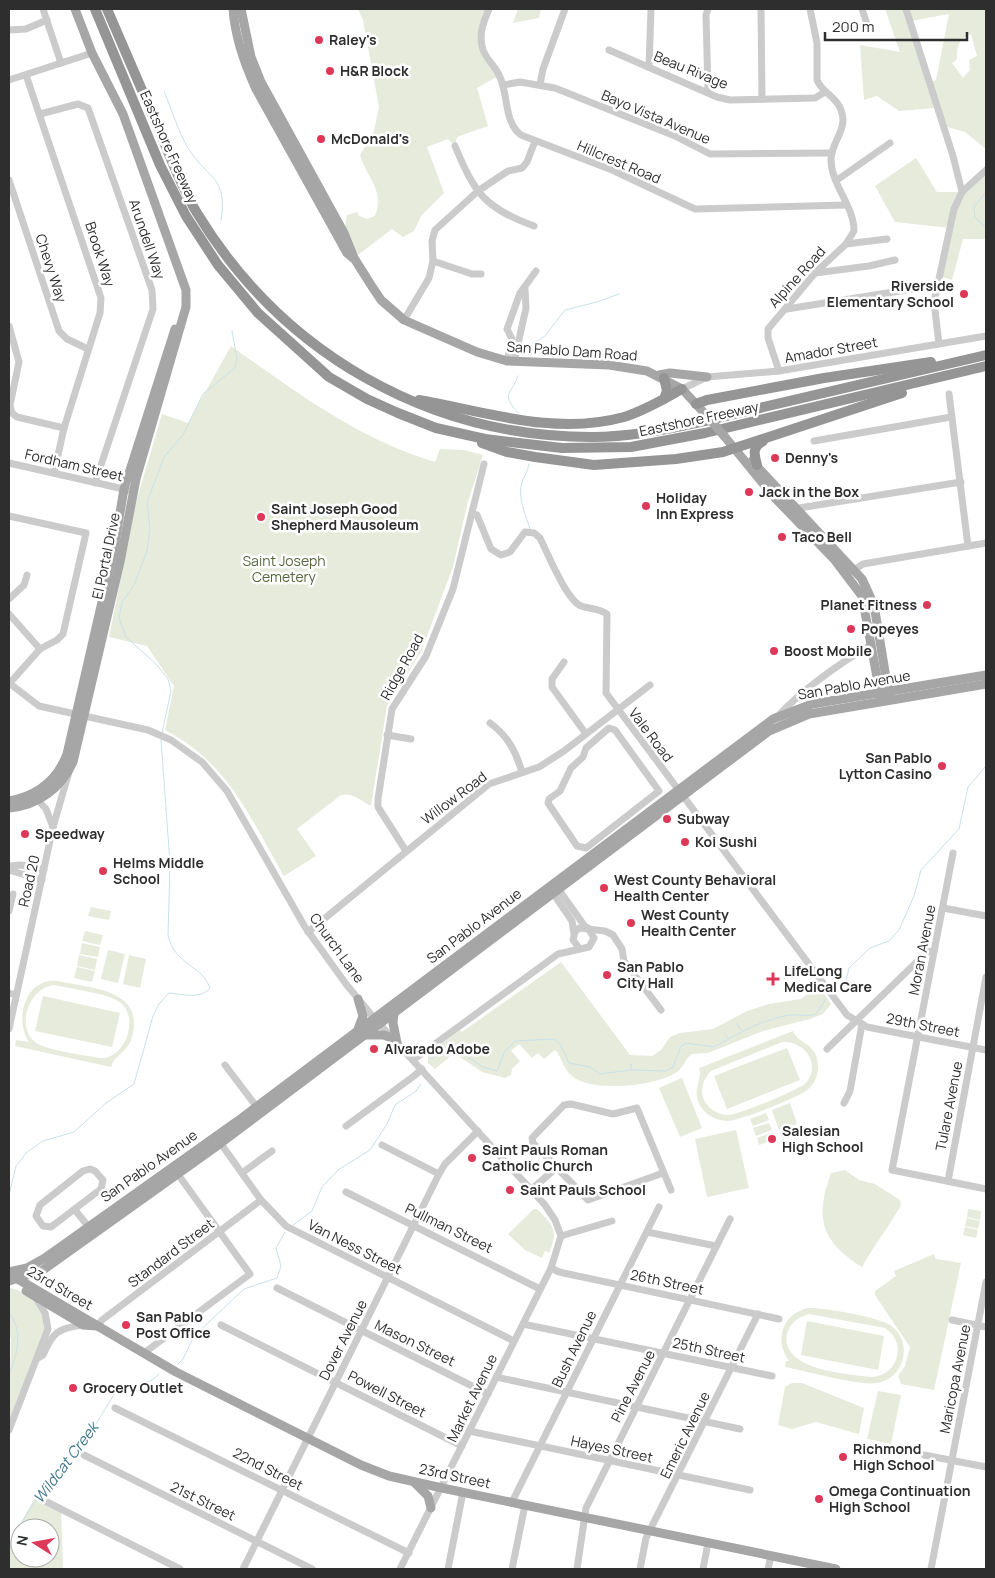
<svg xmlns="http://www.w3.org/2000/svg" width="995" height="1578" viewBox="0 0 995 1578" font-family="Manrope,sans-serif">
  <rect width="100%" height="100%" fill="#fff"/>
  <g fill="#e6ebdc" fill-rule="evenodd">
    <path d="M 358,9 L 489,9 L 481,45 L 500,75 L 477,88 L 488,126 L 457,137 L 455,146 L 448,139 L 427,147 L 444,193 L 421,216 L 414,231 L 403,237 L 392,229 L 354,258 L 344,233 L 347,215 L 357,212 L 359,216 L 367,219 L 375,216 C 385,189 367,179 360,155 L 374,131 L 379,107 L 363,20 Z"/>
    <polygon points="518,9 541,9 539,18 513,23"/>
    <path d="M 885,9 L 986,9 L 986,149 L 965,132 L 944,126 L 935,108 L 899,111 L 877,96 L 864,100 L 860,45 L 900,52 ZM 949,14 L 936,80 L 930,82 L 911,21 ZM 971,34 L 977,56 L 969,60 L 970,70 L 963,78 L 952,63 L 957,59 C 957,45 958,40 971,34 Z"/>
    <polygon points="916,158 937,192 962,192 986,170 986,239 963,239 952,280 939,276 950,228 895,222 875,186"/>
    <path d="M 231,346 C 296,392 358,439 435,462 L 440,449 L 464,450 L 483,455 L 467,505 L 453,567 L 421,652 L 387,706 L 371,806 C 362,801 352,792 341,795 L 297,829 L 316,856 L 284,876 C 250,818 228,762 165,730 L 174,686 L 147,646 L 109,637 L 136,502 L 162,414 L 188,423 Z"/>
    <polygon points="91,907 111,911 109,920 88,916"/>
    <polygon points="85,931 103,935 100,945 82,941"/>
    <polygon points="82,943 100,947 98,957 80,954"/>
    <polygon points="108,950 125,954 118,983 101,979"/>
    <polygon points="79,955 97,959 95,970 77,966"/>
    <polygon points="129,955 146,959 140,988 123,984"/>
    <path d="M 561,962 L 630,1055 L 652,1056 L 661,1050 L 670,1037 L 680,1033 L 713,1029 L 747,1011 L 769,1004 L 801,999 L 818,985 L 831,1004 L 823,1014 L 810,1019 L 763,1031 L 708,1053 L 692,1054 C 685,1059 684,1067 677,1072 C 658,1086 591,1093 572,1076 C 563,1069 562,1057 555,1050 L 544,1059 L 538,1053 L 532,1058 L 519,1044 L 511,1051 L 520,1061 L 512,1069 L 511,1075 L 505,1078 L 482,1072 L 454,1053 L 435,1069 L 428,1063 L 428,1054 L 460,1030 L 462,1032 Z"/>
    <polygon points="77,967 95,971 92,982 74,978"/>
    <path d="M 57,981 C 90,988 148,989 131,1040 C 127,1051 113,1057 111,1067 L 15,1046 L 16,1040 L 29,1042 C 14,1020 25,978 57,981 ZM 55,985 C 69,989 107,993 118,1001 C 141,1015 126,1060 100,1058 C 84,1055 47,1051 35,1042 C 15,1026 30,986 55,985 Z"/>
    <polygon points="43,996 120,1013 112,1047 35,1031"/>
    <path d="M 793,1031 C 798,1045 818,1042 818,1067 C 818,1076 814,1085 807,1090 C 798,1098 740,1120 728,1121 C 719,1121 710,1117 704,1111 C 688,1092 704,1080 699,1068 ZM 782,1042 C 804,1040 822,1064 806,1083 C 799,1090 738,1115 728,1115 C 719,1115 710,1110 705,1102 C 699,1091 703,1079 711,1071 Z"/>
    <polygon points="787,1048 800,1080 727,1109 714,1076"/>
    <polygon points="682,1078 702,1128 680,1137 659,1088"/>
    <polygon points="790,1103 797,1124 779,1130 772,1110"/>
    <polygon points="766,1113 769,1120 753,1126 750,1119"/>
    <polygon points="769,1123 772,1130 756,1136 753,1128"/>
    <polygon points="736,1130 749,1188 707,1197 695,1139"/>
    <polygon points="773,1132 775,1139 759,1145 757,1138"/>
    <path d="M 845,1170 L 859,1180 L 875,1184 L 900,1200 L 901,1205 C 889,1227 874,1245 862,1267 C 820,1241 815,1217 831,1173 Z"/>
    <path d="M 534,1209 L 537,1209 C 553,1225 559,1231 549,1253 L 545,1251 L 542,1258 L 525,1250 L 508,1234 Z"/>
    <polygon points="968,1209 981,1211 980,1220 967,1217"/>
    <polygon points="967,1218 980,1221 978,1229 965,1226"/>
    <polygon points="965,1227 978,1230 976,1238 963,1235"/>
    <polygon points="934,1254 936,1259 961,1263 934,1390 901,1384 898,1376 905,1366 910,1347 875,1295 875,1291 896,1276 894,1271"/>
    <polygon points="11,1288 18,1290 36,1302 41,1310 45,1329 9,1422 11,1338 9,1334 9,1289"/>
    <path d="M 808,1308 C 822,1307 879,1317 890,1325 C 914,1341 905,1379 877,1383 C 858,1386 807,1371 785,1367 L 786,1361 L 789,1361 C 774,1340 782,1314 808,1308 ZM 809,1314 L 885,1328 C 908,1343 898,1376 871,1377 C 847,1374 780,1370 787,1334 C 790,1323 798,1317 809,1314 Z"/>
    <polygon points="807,1321 884,1336 878,1370 801,1355"/>
    <polygon points="792,1383 802,1383 864,1408 859,1434 816,1422 792,1429 778,1425 785,1387"/>
    <polygon points="878,1391 901,1395 891,1444 867,1439"/>
    <path d="M 37,1494 L 39,1503 L 61,1509 L 63,1569 L 9,1569 L 9,1544 ZM 20,1528 L 50,1528 L 50,1558 L 20,1558 Z"/>
  </g>
  <g fill="none" stroke-linecap="round" stroke-linejoin="round">
    <g stroke="#c9e1ea" stroke-width="1">
      <path d="M 164,91 C 172,110 178,131 188,148 C 208,180 228,176 221,220"/>
      <polyline points="986,192 974,207 975,218 986,227"/>
      <polyline points="533,344 545,336 565,310 597,302 619,294"/>
      <polyline points="524,353 525,348"/>
      <path d="M 518,376 C 512,394 500,393 518,413"/>
      <path d="M 529,464 C 527,473 525,475 522,482 C 517,496 526,516 530,529"/>
      <polyline points="162,733 171,691 168,679 156,664 126,637 119,618 122,602 134,585 147,551 150,529 147,502 164,457 183,435 203,394 235,368 237,358 232,331"/>
      <polyline points="834,985 846,981 849,968 870,948 889,941 899,930 914,896 921,870 959,829 968,787 986,766"/>
      <polyline points="737,1024 741,1030"/>
      <polyline points="725,1033 728,1038"/>
      <path d="M 431,1058 L 452,1047 L 483,1067 L 497,1071 L 504,1053 L 515,1041 L 554,1039 L 560,1044 L 569,1063 L 590,1067 L 600,1074 L 631,1070 L 666,1071 L 673,1067 L 681,1046 L 686,1043 L 714,1047 C 742,1032 756,1022 789,1015 C 798,1014 808,1017 816,1014 L 826,999"/>
      <polyline points="631,1070 631,1064"/>
      <path d="M 9,1195 L 16,1166 L 27,1152 L 43,1141 L 74,1132 L 106,1103 L 134,1084 L 153,1016 L 159,1004 L 169,993 C 183,994 200,1000 210,988 C 201,964 176,966 168,936 L 170,863 L 161,740"/>
      <polyline points="293,1225 312,1211 322,1187 338,1170 370,1150 387,1124 395,1105 416,1091 421,1084"/>
      <path d="M 9,1313 C 24,1331 17,1355 9,1375"/>
      <polyline points="178,1364 183,1359 194,1336 244,1289 277,1278 281,1266 276,1248 285,1232"/>
      <path d="M 9,1550 L 20,1525 L 43,1488 L 64,1462 L 83,1445 L 115,1393 C 128,1385 150,1386 159,1374"/>
    </g>
    <g stroke="#cbcbcb" stroke-width="7">
      <polyline points="43,9 61,63"/>
      <path d="M 489,9 C 484,21 479,32 482,46 C 484,58 494,64 499,75 C 509,94 503,121 521,135 L 612,170 L 695,209 L 846,205"/>
      <polyline points="761,9 762,99"/>
      <polyline points="862,9 867,24"/>
      <polyline points="906,9 953,156 962,192"/>
      <polyline points="9,30 26,29 47,20"/>
      <polyline points="609,50 717,97 730,100 815,98 825,92"/>
      <polyline points="649,67 651,9"/>
      <polyline points="26,75 101,298 100,313 64,428 54,473"/>
      <polyline points="9,80 92,53"/>
      <polyline points="540,84 543,69 565,9"/>
      <polyline points="503,85 520,82 555,88 675,136 710,154 832,153"/>
      <polyline points="708,92 706,15 708,9"/>
      <polyline points="40,114 78,104 88,108 152,290 153,309 95,483"/>
      <path d="M 455,146 C 475,194 485,208 534,226"/>
      <polyline points="9,180 59,331 67,339 88,349"/>
      <polyline points="837,180 890,143"/>
      <polyline points="846,244 887,239"/>
      <polyline points="433,261 472,274 481,274"/>
      <polyline points="815,273 869,266 895,260"/>
      <polyline points="787,309 937,285"/>
      <polyline points="404,320 429,278 433,261 432,241 435,230 478,191 508,171 522,168 527,162 535,141"/>
      <polyline points="9,326 19,362 10,405 12,413 17,417 64,428"/>
      <polyline points="939,344 934,302 954,209 962,192 986,170"/>
      <polyline points="507,361 512,339 507,329 520,293 536,271"/>
      <polyline points="514,362 526,308 525,289"/>
      <path d="M 779,371 L 768,338 L 768,329 L 815,273 L 846,244 L 854,231 C 854,206 832,186 831,161 C 830,142 849,130 841,110 C 837,97 822,93 817,80 L 817,43 L 810,9"/>
      <polyline points="682,389 707,377 779,371 986,336"/>
      <polyline points="949,394 968,546"/>
      <polyline points="814,441 951,417"/>
      <polyline points="9,463 128,490"/>
      <polyline points="793,509 961,482"/>
      <path d="M 473,514 L 477,515 L 491,549 L 501,555 L 510,552 L 525,532 L 534,533 L 540,538 C 548,554 566,599 581,606 C 590,609 599,608 607,614 L 606,693 L 847,1015 L 867,1027 L 986,1050"/>
      <polyline points="9,516 86,533 63,634 57,640 40,649 9,684"/>
      <polyline points="851,572 863,564 986,543"/>
      <polyline points="9,599 24,585 27,575"/>
      <polyline points="9,614 40,649"/>
      <polyline points="564,662 552,679 552,687 586,734"/>
      <polyline points="9,683 39,706 148,730 171,740 202,762 227,791 305,927 346,984 374,1018 545,1205 555,1220 561,1236"/>
      <path d="M 779,715 C 805,687 839,664 872,644"/>
      <path d="M 490,723 C 508,736 516,752 522,772"/>
      <polygon points="609,728 615,730 659,791 586,848 577,846 548,803 549,799 560,791 571,768 583,757 586,748"/>
      <polyline points="387,735 411,739"/>
      <polyline points="36,798 46,809 53,827"/>
      <polyline points="406,851 378,807 378,799 392,709 426,656 453,589 484,464"/>
      <polyline points="953,853 892,1170 986,1189"/>
      <polyline points="9,866 21,865 44,870"/>
      <polyline points="9,870 42,880"/>
      <polyline points="557,887 586,928"/>
      <polyline points="553,889 553,893 572,921 574,934"/>
      <polyline points="943,908 986,916"/>
      <polyline points="9,911 13,894"/>
      <polyline points="308,932 489,784 539,767 564,751 650,685"/>
      <polyline points="579,948 573,940 575,932 579,928 605,931 613,935 622,949 624,961 661,1010"/>
      <polyline points="9,993 16,995"/>
      <polyline points="9,1029 53,827 69,772"/>
      <polyline points="827,1049 927,952 934,951"/>
      <polyline points="413,1060 558,954 589,947 594,938 588,928"/>
      <polyline points="225,1065 259,1110"/>
      <polyline points="844,1103 850,1091 862,1024"/>
      <polyline points="346,1126 414,1076 422,1069"/>
      <polyline points="219,1141 261,1200 286,1226 514,1341"/>
      <polyline points="382,1145 439,1174"/>
      <polygon points="90,1169 95,1171 103,1180 101,1189 51,1227 43,1226 36,1216 40,1205 83,1171"/>
      <polyline points="242,1173 272,1151"/>
      <polyline points="663,1173 588,1200 533,1143 532,1138 564,1105 571,1104 613,1114 637,1108 671,1190"/>
      <polyline points="948,1181 986,977"/>
      <polyline points="531,1190 556,1168"/>
      <polyline points="346,1192 540,1289"/>
      <polyline points="75,1210 88,1226"/>
      <polyline points="647,1232 716,1246"/>
      <polyline points="561,1236 612,1221"/>
      <polyline points="551,1268 559,1272 779,1319"/>
      <polyline points="277,1288 488,1394"/>
      <polyline points="952,1320 986,1327"/>
      <polyline points="523,1324 772,1376"/>
      <polyline points="221,1325 462,1446"/>
      <polyline points="97,1326 102,1320 261,1200"/>
      <polyline points="144,1353 250,1274 177,1173"/>
      <path d="M 38,1358 L 43,1355 C 53,1332 58,1328 83,1325"/>
      <polyline points="496,1377 740,1429"/>
      <polyline points="115,1408 409,1553"/>
      <polyline points="9,1430 48,1329 45,1313 36,1298"/>
      <polyline points="469,1431 750,1490"/>
      <polyline points="84,1455 312,1569"/>
      <polyline points="924,1455 986,1467"/>
      <polyline points="45,1501 180,1569"/>
      <polyline points="512,1502 659,1207"/>
      <polyline points="243,1569 439,1174 445,1164 478,1131"/>
      <polyline points="400,1569 551,1268 561,1236"/>
      <polyline points="448,1569 463,1492"/>
      <polyline points="512,1569 525,1505"/>
      <polyline points="577,1569 586,1508 730,1219"/>
      <polyline points="640,1569 646,1538 758,1314"/>
      <polyline points="703,1569 708,1543"/>
      <polyline points="768,1569 771,1556"/>
      <polyline points="931,1569 986,1282"/>
    </g>
    <g stroke="#a6a6a6" stroke-width="9">
      <path d="M 233,9 C 235,37 244,63 256,89 L 347,253 L 353,258"/>
      <polyline points="241,9 251,57 261,82 344,233 354,258 371,285 381,300 404,320 477,352 507,361 609,365 647,371 682,389 707,416"/>
      <polyline points="659,375 670,373 707,377"/>
      <polyline points="725,437 775,498 834,559 862,596 881,699"/>
      <polyline points="752,461 862,579 874,605 889,696"/>
      <path d="M 9,801 C 36,796 57,781 67,754 L 113,554 L 124,489 L 175,329"/>
      <path d="M 9,808 C 38,806 61,788 73,762 L 120,562 L 136,479 L 186,307 L 186,290 L 123,114 L 92,53 L 75,9"/>
      <polyline points="394,1013 393,1023 397,1043"/>
      <polyline points="358,1029 363,1016 358,999"/>
      <polyline points="365,1035 384,1035 394,1039"/>
      <polyline points="9,1272 27,1268 45,1258 239,1120 773,719 812,704 986,675"/>
      <polyline points="16,1278 176,1372 361,1465 389,1476 442,1488 836,1569"/>
      <polyline points="9,1281 43,1270 221,1143 769,731 809,714 986,684"/>
      <polyline points="26,1291 83,1325 97,1326"/>
      <polyline points="414,1482 428,1496 431,1508"/>
    </g>
    <g stroke="#959595" stroke-width="10">
      <polyline points="95,9 160,165 186,216 218,265 258,313 329,377 367,399 398,413 436,428 485,439 562,448 631,447 705,433 986,366"/>
      <path d="M 107,9 C 125,50 142,91 160,132 C 171,159 182,188 197,213 C 282,353 428,437 592,437 C 628,437 664,430 700,422 L 986,355"/>
      <polyline points="664,399 667,391 664,378"/>
      <path d="M 419,400 C 487,412 555,436 624,417 C 644,411 664,399 682,389"/>
      <polyline points="696,404 707,400 824,378 931,362"/>
      <polyline points="482,443 507,452 535,457 594,465 676,459 723,452 902,393"/>
      <path d="M 757,465 C 754,454 752,447 763,441"/>
    </g>
    <polyline stroke="#a6a6a6" stroke-width="9" points="707,416 725,437"/>
  </g>
  <g fill="#dd3858" stroke="#fff" stroke-width="2">
    <circle cx="319" cy="40" r="5"/>
    <circle cx="330" cy="71" r="5"/>
    <circle cx="321" cy="139" r="5"/>
    <circle cx="964" cy="294" r="5"/>
    <circle cx="775" cy="458" r="5"/>
    <circle cx="749" cy="492" r="5"/>
    <circle cx="646" cy="506" r="5"/>
    <circle cx="261" cy="517" r="5"/>
    <circle cx="782" cy="537" r="5"/>
    <circle cx="927" cy="605" r="5"/>
    <circle cx="851" cy="629" r="5"/>
    <circle cx="774" cy="651" r="5"/>
    <circle cx="942" cy="766" r="5"/>
    <circle cx="667" cy="819" r="5"/>
    <circle cx="25" cy="834" r="5"/>
    <circle cx="685" cy="842" r="5"/>
    <circle cx="103" cy="871" r="5"/>
    <circle cx="604" cy="888" r="5"/>
    <circle cx="631" cy="923" r="5"/>
    <circle cx="607" cy="975" r="5"/>
    <path d="M770.5 971.5h5v5h5v5h-5v5h-5v-5h-5v-5h5z"/>
    <circle cx="374" cy="1049" r="5"/>
    <circle cx="772" cy="1139" r="5"/>
    <circle cx="472" cy="1158" r="5"/>
    <circle cx="510" cy="1190" r="5"/>
    <circle cx="126" cy="1325" r="5"/>
    <circle cx="73" cy="1388" r="5"/>
    <circle cx="843" cy="1457" r="5"/>
    <circle cx="819" cy="1499" r="5"/>
  </g>
  <g text-anchor="middle" stroke-width="5" stroke-linejoin="round" paint-order="stroke">
    <g font-size="14" font-weight="bold" fill="#2e2e2e" stroke="#fff" text-anchor="start">
      <text x="329" y="45">Raley's</text>
      <text x="340" y="76">H&amp;R Block</text>
      <text x="331" y="144">McDonald's</text>
      <text x="954" y="291" text-anchor="end">Riverside<tspan x="954" dy="16">Elementary School</tspan></text>
      <text x="785" y="463">Denny's</text>
      <text x="759" y="497">Jack in the Box</text>
      <text x="656" y="503">Holiday<tspan x="656" dy="16">Inn Express</tspan></text>
      <text x="271" y="514">Saint Joseph Good<tspan x="271" dy="16">Shepherd Mausoleum</tspan></text>
      <text x="792" y="542">Taco Bell</text>
      <text x="917" y="610" text-anchor="end">Planet Fitness</text>
      <text x="861" y="634">Popeyes</text>
      <text x="784" y="656">Boost Mobile</text>
      <text x="932" y="763" text-anchor="end">San Pablo<tspan x="932" dy="16">Lytton Casino</tspan></text>
      <text x="677" y="824">Subway</text>
      <text x="35" y="839">Speedway</text>
      <text x="695" y="847">Koi Sushi</text>
      <text x="113" y="868">Helms Middle<tspan x="113" dy="16">School</tspan></text>
      <text x="614" y="885">West County Behavioral<tspan x="614" dy="16">Health Center</tspan></text>
      <text x="641" y="920">West County<tspan x="641" dy="16">Health Center</tspan></text>
      <text x="617" y="972">San Pablo<tspan x="617" dy="16">City Hall</tspan></text>
      <text x="784" y="976">LifeLong<tspan x="784" dy="16">Medical Care</tspan></text>
      <text x="384" y="1054">Alvarado Adobe</text>
      <text x="782" y="1136">Salesian<tspan x="782" dy="16">High School</tspan></text>
      <text x="482" y="1155">Saint Pauls Roman<tspan x="482" dy="16">Catholic Church</tspan></text>
      <text x="520" y="1195">Saint Pauls School</text>
      <text x="136" y="1322">San Pablo<tspan x="136" dy="16">Post Office</tspan></text>
      <text x="83" y="1393">Grocery Outlet</text>
      <text x="853" y="1454">Richmond<tspan x="853" dy="16">High School</tspan></text>
      <text x="829" y="1496">Omega Continuation<tspan x="829" dy="16">High School</tspan></text>
    </g>
    <g font-size="14" fill="#2e2e2e" stroke="#fff">
      <text transform="translate(691 70) rotate(22)" y="5">Beau Rivage</text>
      <text transform="translate(656 117) rotate(23)" y="5">Bayo Vista Avenue</text>
      <text transform="translate(169 147) rotate(66)" y="5">Eastshore Freeway</text>
      <text transform="translate(619 162) rotate(23)" y="5">Hillcrest Road</text>
      <text transform="translate(147 239) rotate(71)" y="5">Arundell Way</text>
      <text transform="translate(100 254) rotate(72)" y="5">Brook Way</text>
      <text transform="translate(51 268) rotate(72)" y="5">Chevy Way</text>
      <text transform="translate(797 277) rotate(-48)" y="5">Alpine Road</text>
      <text transform="translate(831 350) rotate(-10)" y="5">Amador Street</text>
      <text transform="translate(572 351) rotate(4)" y="5">San Pablo Dam Road</text>
      <text transform="translate(699 419) rotate(-12)" y="5">Eastshore Freeway</text>
      <text transform="translate(74 465) rotate(13)" y="5">Fordham Street</text>
      <text transform="translate(106 556) rotate(-78)" y="5">El Portal Drive</text>
      <text transform="translate(402 667) rotate(-61)" y="5">Ridge Road</text>
      <text transform="translate(854 685) rotate(-10)" y="5">San Pablo Avenue</text>
      <text transform="translate(651 735) rotate(53)" y="5">Vale Road</text>
      <text transform="translate(454 798) rotate(-37)" y="5">Willow Road</text>
      <text transform="translate(29 881) rotate(-77)" y="5">Road 20</text>
      <text transform="translate(474 926) rotate(-37)" y="5">San Pablo Avenue</text>
      <text transform="translate(337 948) rotate(54)" y="5">Church Lane</text>
      <text transform="translate(922 950) rotate(-79)" y="5">Moran Avenue</text>
      <text transform="translate(923 1025) rotate(11)" y="5">29th Street</text>
      <text transform="translate(949 1106) rotate(-79)" y="5">Tulare Avenue</text>
      <text transform="translate(149 1166) rotate(-35)" y="5">San Pablo Avenue</text>
      <text transform="translate(449 1228) rotate(26)" y="5">Pullman Street</text>
      <text transform="translate(355 1247) rotate(27)" y="5">Van Ness Street</text>
      <text transform="translate(171 1253) rotate(-37)" y="5">Standard Street</text>
      <text transform="translate(667 1282) rotate(12)" y="5">26th Street</text>
      <text transform="translate(60 1288) rotate(30)" y="5">23rd Street</text>
      <text transform="translate(343 1340) rotate(-63)" y="5">Dover Avenue</text>
      <text transform="translate(415 1343) rotate(26)" y="5">Mason Street</text>
      <text transform="translate(574 1349) rotate(-64)" y="5">Bush Avenue</text>
      <text transform="translate(709 1350) rotate(12)" y="5">25th Street</text>
      <text transform="translate(955 1379) rotate(-79)" y="5">Maricopa Avenue</text>
      <text transform="translate(633 1386) rotate(-63)" y="5">Pine Avenue</text>
      <text transform="translate(387 1394) rotate(27)" y="5">Powell Street</text>
      <text transform="translate(472 1398) rotate(-64)" y="5">Market Avenue</text>
      <text transform="translate(685 1435) rotate(-64)" y="5">Emeric Avenue</text>
      <text transform="translate(612 1449) rotate(12)" y="5">Hayes Street</text>
      <text transform="translate(268 1469) rotate(27)" y="5">22nd Street</text>
      <text transform="translate(455 1476) rotate(12)" y="5">23rd Street</text>
      <text transform="translate(203 1501) rotate(26)" y="5">21st Street</text>
    </g>
    <g font-size="14" fill="#56673d" stroke="#fff">
      <text x="284" y="566">Saint Joseph<tspan x="284" dy="16">Cemetery</tspan></text>
    </g>
    <g font-size="15" font-style="italic" fill="#40788c" stroke="#fff">
      <text transform="translate(66 1463) rotate(-53)" y="5">Wildcat Creek</text>
    </g>
  </g>
  <rect width="995" height="1578" fill="none" stroke="#2e2e2e" stroke-width="20"/>
  <g transform="translate(35 1543) rotate(281)"><circle r="24" fill="#ffffff" stroke="#ababab"/>
  <path d="M0-4L9 19L0 12L-9 19Z" fill="#dd3858"/>
  <text y="-8" font-size="14" font-weight="bold" text-anchor="middle" fill="#2e2e2e">N</text>
  </g>
  <path d="M825 32v8h142v-8" fill="none" stroke="#2e2e2e" stroke-width="2.5"/>
  <text x="832" y="32" font-size="15" fill="#2e2e2e" stroke="#ffffff" stroke-width="4" paint-order="stroke">200 m</text>
</svg>
